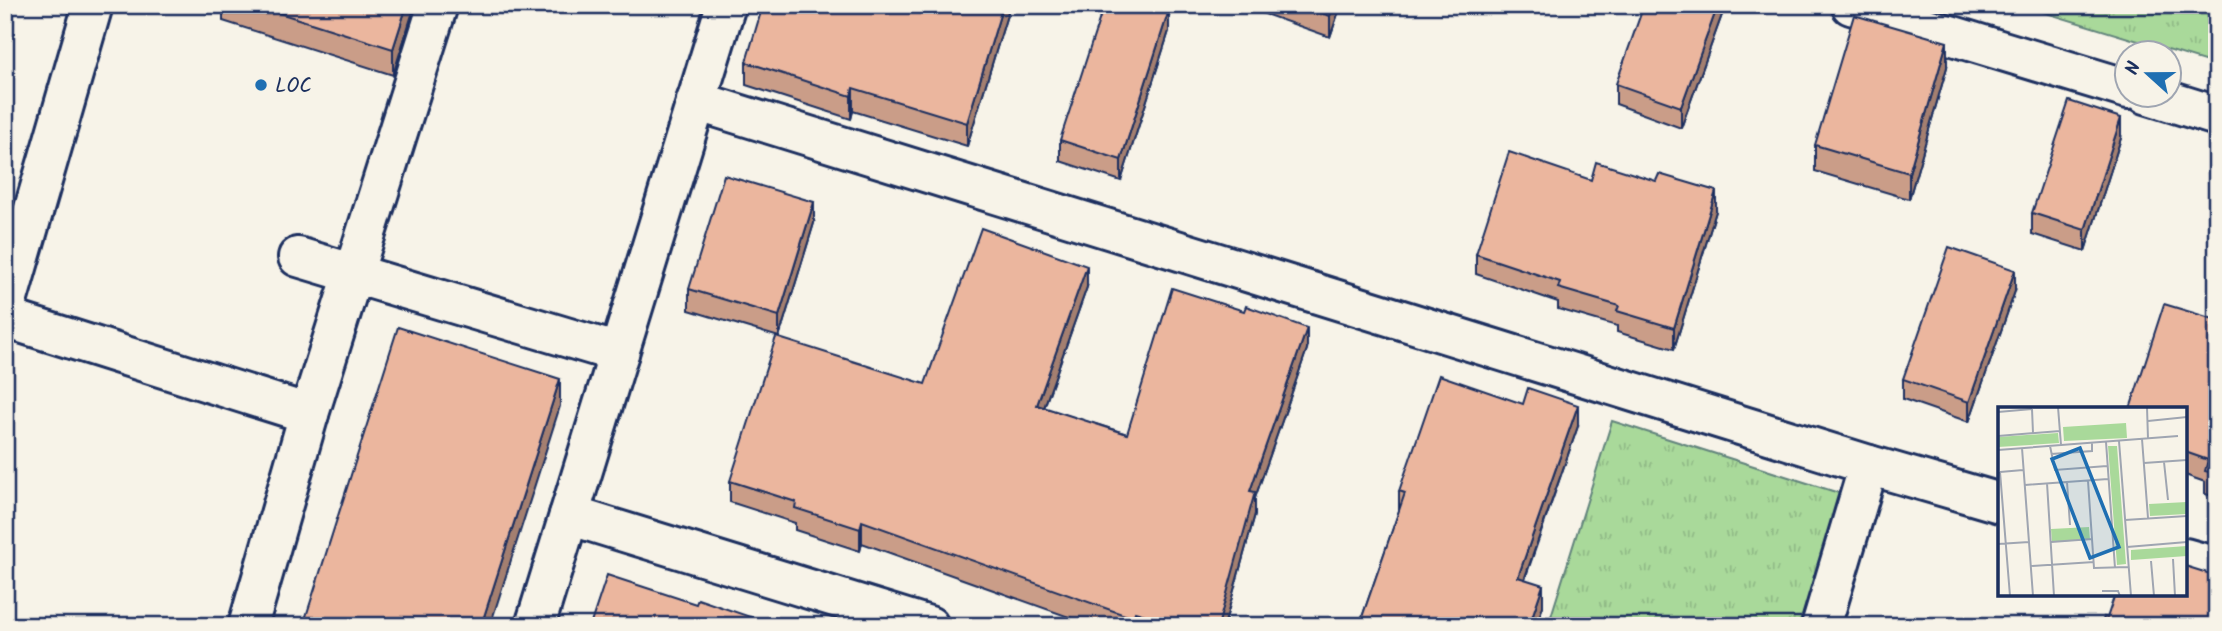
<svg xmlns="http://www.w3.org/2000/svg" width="2222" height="631" viewBox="0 0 2222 631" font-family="Kalam,sans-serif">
  <defs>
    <pattern id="park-tufts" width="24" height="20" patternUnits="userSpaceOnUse" patternTransform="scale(1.75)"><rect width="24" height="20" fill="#a9d99a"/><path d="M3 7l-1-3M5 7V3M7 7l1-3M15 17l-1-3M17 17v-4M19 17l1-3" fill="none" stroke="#91bb87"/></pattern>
  </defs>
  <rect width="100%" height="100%" fill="#f7f3e8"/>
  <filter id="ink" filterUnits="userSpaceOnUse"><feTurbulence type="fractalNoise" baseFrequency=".0143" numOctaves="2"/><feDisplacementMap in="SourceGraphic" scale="14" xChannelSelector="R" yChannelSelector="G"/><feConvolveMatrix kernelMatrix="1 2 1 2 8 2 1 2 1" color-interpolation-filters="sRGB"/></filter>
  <g filter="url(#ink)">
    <g fill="url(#park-tufts)" stroke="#62847c" stroke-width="2">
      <polygon points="2020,5 2217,5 2217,65"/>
      <polygon points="1612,421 1864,501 1825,626 1548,626"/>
    </g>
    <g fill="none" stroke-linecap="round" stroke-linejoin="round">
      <defs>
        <g id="minor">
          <polyline points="1851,5 2128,89"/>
          <polyline points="2146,94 2217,116"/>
          <polyline points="696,101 1869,465 2000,503"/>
          <polyline points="298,257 619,353"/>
          <polyline points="5,309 93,5"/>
          <polyline points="5,318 309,414"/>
          <polyline points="569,515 929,626"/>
          <polyline points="2185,558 2217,567"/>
          <polyline points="248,626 309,414 438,5"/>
          <polyline points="535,626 726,5"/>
          <polyline points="1821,626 1869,465"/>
        </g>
      </defs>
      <use href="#minor" stroke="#1b2f5e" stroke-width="44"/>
      <use href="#minor" stroke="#f7f3e8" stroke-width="38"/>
    </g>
    <g fill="#ca9d88" stroke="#1b2f5e" stroke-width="2">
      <polygon points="223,5 415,5 393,75 223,21"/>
      <polygon points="1010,5 967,146 853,111 851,119 746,85 746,62"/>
      <polygon points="1262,5 1341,5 1330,37 1262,13"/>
      <polygon points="1723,5 1723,12 1681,128 1616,104 1616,84"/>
      <polygon points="1169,31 1121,181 1060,161 1060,140"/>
      <polygon points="1947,67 1909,199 1815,171 1815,145"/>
      <polygon points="2121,138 2085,251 2032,234 2032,213"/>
      <polygon points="1591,180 1716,211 1674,349 1617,332 1617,326 1558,309 1558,302 1476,274 1476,254"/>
      <polygon points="814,223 779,337 689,310 689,289"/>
      <polygon points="1087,287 1044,408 1127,434 1307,349 1255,498 1255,514 1224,626 1094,626 862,543 860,551 795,530 795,523 730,502 730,481 925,384"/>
      <polygon points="2015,291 1969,422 1903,399 1903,379"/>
      <polygon points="2217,320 2217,497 2205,494 2205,482 2185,475 2185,409"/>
      <polygon points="1578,426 1525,579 1543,606 1536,626 1359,626 1399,511 1399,491"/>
    </g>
    <g fill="#a47f6f" stroke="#1b2f5e" stroke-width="2">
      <polygon points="407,5 415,5 393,75 393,49"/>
      <polygon points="1003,5 1010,5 967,146 967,123"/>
      <polygon points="1334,5 1341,5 1330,37 1330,16"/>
      <polygon points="1718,5 1723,5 1723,12 1681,128 1681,107"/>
      <polygon points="1169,10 1169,31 1121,181 1121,160"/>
      <polygon points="1947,42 1947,67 1909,199 1909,173"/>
      <polygon points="853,88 853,111 851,119 851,96"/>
      <polygon points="2121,118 2121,138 2085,251 2085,230"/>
      <polygon points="1716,191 1716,211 1674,349 1674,328"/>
      <polygon points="814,202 814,223 779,337 779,316"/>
      <polygon points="1087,266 1087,287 1037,427 1037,405"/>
      <polygon points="2015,270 2015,291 1969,422 1969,402"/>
      <polygon points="1307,328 1307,349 1255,498 1255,514 1224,626 1218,626 1250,491"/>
      <polygon points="560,379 560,406 490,626 481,626"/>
      <polygon points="1578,405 1578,426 1518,597 1518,577"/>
      <polygon points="862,521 862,543 860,551 860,529"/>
      <polygon points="1543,585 1543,606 1536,626 1529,626"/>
      <polygon points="1135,612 1135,626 1133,626 1133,618"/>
    </g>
    <g fill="#ebb69e" stroke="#1b2f5e" stroke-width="2">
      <polygon points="254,5 407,5 393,49"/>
      <polygon points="763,5 1003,5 967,123 853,88 851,96 746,62"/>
      <polygon points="1104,5 1154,5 1169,10 1121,160 1060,140"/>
      <polygon points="1299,5 1334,5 1330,16"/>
      <polygon points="1644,5 1718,5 1681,107 1616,84"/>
      <polygon points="1854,15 1947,42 1909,173 1815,145"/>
      <polygon points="2069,101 2121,118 2085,230 2032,213"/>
      <polygon points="1509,152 1591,180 1596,162 1656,181 1659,174 1716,191 1674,328 1617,311 1619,306 1558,288 1560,282 1476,254"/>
      <polygon points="724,175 814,202 779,316 689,289"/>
      <polygon points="981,228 1087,266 1037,405 1127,434 1172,288 1244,311 1246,306 1307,328 1250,491 1255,492 1218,626 1183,626 1135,612 1133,618 862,521 860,529 795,508 796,502 730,481 776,337 925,384"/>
      <polygon points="1949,247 2015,270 1969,402 1903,379"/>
      <polygon points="2164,304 2217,320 2217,474 2205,471 2208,460 2185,452 2185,409 2130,409"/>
      <polygon points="398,327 560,379 481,626 303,626"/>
      <polygon points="1439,375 1523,404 1528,388 1578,405 1518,577 1543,585 1529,626 1359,626 1405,493 1399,491"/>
      <polygon points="2185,566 2217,576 2217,626 2101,626 2104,617 2107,618 2115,594 2185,594"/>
      <polygon points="607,575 696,604 698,599 759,620 757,626 590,626"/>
      <polygon points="852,621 865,626 850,626"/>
    </g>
  </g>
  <circle fill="#1f6fb2" stroke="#f7f3e8" stroke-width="2.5" cx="261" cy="85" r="7"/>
  <g text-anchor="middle" stroke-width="7" stroke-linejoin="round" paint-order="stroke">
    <g font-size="21" fill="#1b2f5e" stroke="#f7f3e8" text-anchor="start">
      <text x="275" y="92">LOC</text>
    </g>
  </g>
  <g transform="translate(1998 407)">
    <rect width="189" height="189" fill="#f7f3e8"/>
    <path d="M 128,16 L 129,31 L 66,34 L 65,20 ZM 60,26 L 61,36 L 0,40 L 0,30 ZM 110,39 L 119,39 L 128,157 L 119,158 ZM 189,95 L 189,107 L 152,109 L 151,97 ZM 91,120 L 92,133 L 54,135 L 53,122 ZM 189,139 L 189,149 L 133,153 L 133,143 Z" fill="#a9d99a"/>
    <path fill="none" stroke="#9fa5b1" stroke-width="2" d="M 60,0 L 63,38M 149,0 L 150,32M 34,2 L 35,26M 0,5 L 34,2M 150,14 L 189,10M 0,29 L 62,24M 144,32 L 150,111M 121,34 L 133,189M 108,35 L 117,161M 52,39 L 57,63 L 109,59M 24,41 L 35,189M 0,43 L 180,29M 53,47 L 94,44 L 94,36M 166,55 L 170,93M 146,56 L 189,53M 2,65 L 12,189M 2,65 L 25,63M 90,74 L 96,161 L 130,160M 69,75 L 72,118M 49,76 L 56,189M 27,78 L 110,72M 127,113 L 189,109M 53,135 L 94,132M 0,137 L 31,135M 129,140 L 189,135M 175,152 L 177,189M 153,154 L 156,189M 33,159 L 96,155M 104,184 L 120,184 L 122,189"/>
    <path fill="#1f6fb2" fill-opacity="0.15" stroke="#1f6fb2" stroke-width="3.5" d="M 82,41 L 121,140 L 92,151 L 54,52 Z"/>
    <rect width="189" height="189" fill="none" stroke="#1b2f5e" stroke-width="3.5"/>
  </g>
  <rect width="2222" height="631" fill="none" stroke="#f7f3e8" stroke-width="28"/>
  <rect x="14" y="14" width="2194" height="603" fill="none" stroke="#1b2f5e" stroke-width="2.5" filter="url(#ink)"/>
  <g transform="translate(2148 74) rotate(291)"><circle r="33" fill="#f7f3e8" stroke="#9fa5b1" stroke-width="2"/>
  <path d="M0-5L12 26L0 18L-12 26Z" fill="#1f6fb2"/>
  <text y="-10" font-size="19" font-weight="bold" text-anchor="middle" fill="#1b2f5e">N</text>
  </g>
</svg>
